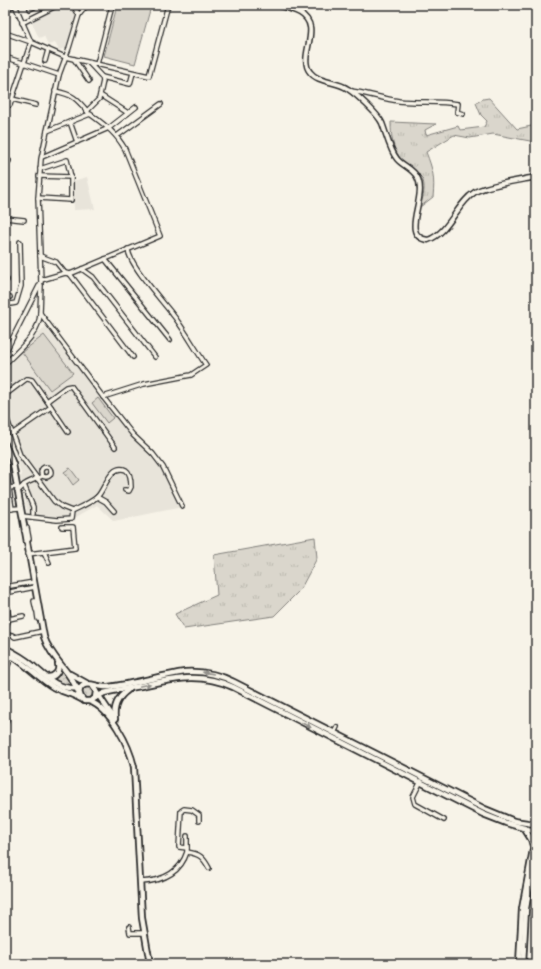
<svg xmlns="http://www.w3.org/2000/svg" width="541" height="969" viewBox="0 0 541 969" font-family="'Indie Flower',sans-serif">
  <defs>
    <pattern id="grass-tufts" width="24" height="20" patternUnits="userSpaceOnUse"><rect width="24" height="20" fill="#dad6cc"/><path d="M3 7l-1-3M5 7V3M7 7l1-3M15 17l-1-3M17 17v-4M19 17l1-3" fill="none" stroke="#bbb8af"/></pattern>
    <pattern id="park-dots" width="8" height="8" patternUnits="userSpaceOnUse"><rect width="8" height="8" fill="#dad6cc"/><path d="M2 2h.1M6 6h.1" fill="none" stroke="#bbb8af" stroke-width="1.8" stroke-linecap="round"/></pattern>
  </defs>
  <rect width="100%" height="100%" fill="#f7f3e8"/>
  <filter id="ink" filterUnits="userSpaceOnUse"><feTurbulence type="fractalNoise" baseFrequency=".025" numOctaves="2"/><feDisplacementMap in="SourceGraphic" scale="8" xChannelSelector="R" yChannelSelector="G"/><feConvolveMatrix kernelMatrix="1 2 1 2 8 2 1 2 1" color-interpolation-filters="sRGB"/></filter>
  <g filter="url(#ink)">
    <g fill="#e8e4da">
      <polygon points="64,5 71,5 77,17 69,47 59,50 55,43 48,45 44,36 39,38 31,21"/>
      <polygon points="87,177 95,209 74,210 73,181"/>
      <polygon points="45,327 79,366 80,370 115,415 162,470 182,507 114,521 97,505 76,517 74,522 28,517 24,494 28,491 19,478 22,475 20,471 17,459 5,425 5,369"/>
    </g>
    <g fill="url(#grass-tufts)" stroke="#82807c">
      <path d="M 489,98 L 517,129 L 536,125 L 536,145 L 530,141 L 493,134 L 470,138 L 454,135 L 426,152 C 433,170 435,178 433,197 L 420,207 C 423,198 427,185 421,177 C 417,172 411,168 407,165 C 393,153 391,139 391,122 L 436,124 L 425,130 L 426,135 L 458,126 L 460,130 L 484,127 L 487,121 L 481,115 L 476,103 L 483,99 Z"/>
      <polygon points="70,468 79,480 73,485 64,472"/>
      <polygon points="315,537 317,558 300,590 274,616 184,629 175,614 217,595 214,555"/>
    </g>
    <g fill="url(#park-dots)" stroke="#82807c">
      <polygon points="60,669 74,686 68,686 49,679"/>
      <circle cx="88" cy="693" r="7"/>
    </g>
    <g fill="#dad6cc" stroke="#82807c">
      <polygon points="118,5 148,5 150,10 135,64 104,56 117,6"/>
      <polygon points="44,335 73,373 50,390 22,352"/>
      <polygon points="98,398 113,418 107,423 92,403"/>
    </g>
    <g fill="none" stroke-linecap="round" stroke-linejoin="round">
      <defs>
        <g id="minor">
          <polyline points="73,5 79,15"/>
          <polyline points="30,9 34,7 35,5"/>
          <polyline points="22,23 58,5"/>
          <polyline points="5,33 31,42 65,57 149,76 168,5"/>
          <polyline points="5,57 59,75"/>
          <polyline points="74,59 89,81"/>
          <polyline points="45,61 48,50"/>
          <polyline points="97,64 112,6"/>
          <polyline points="102,77 130,84 133,73"/>
          <path d="M 55,91 C 74,95 76,98 88,112"/>
          <path d="M 351,91 C 367,93 383,99 399,101 C 419,103 438,101 458,104 L 457,112 L 463,114"/>
          <polyline points="100,95 128,113"/>
          <polyline points="12,99 36,105"/>
          <polyline points="10,105 31,42 15,5"/>
          <polyline points="87,111 99,99 103,81 102,77 89,63"/>
          <polyline points="70,122 77,142"/>
          <polyline points="5,134 6,127"/>
          <polyline points="117,136 161,104"/>
          <polyline points="42,157 109,128 136,107"/>
          <polyline points="5,160 9,161"/>
          <polyline points="39,176 71,177"/>
          <polyline points="38,198 71,200 71,177 67,160 40,169"/>
          <polyline points="5,218 24,220"/>
          <polyline points="5,238 8,238"/>
          <path d="M 40,256 L 56,262 L 65,273 L 70,274 L 160,236 L 125,149 C 115,132 106,126 90,114 L 47,131"/>
          <polyline points="105,259 170,340"/>
          <polyline points="82,269 93,277 155,357"/>
          <polyline points="70,274 133,357"/>
          <polyline points="5,280 7,280"/>
          <polyline points="41,280 65,273"/>
          <polyline points="41,285 40,313 103,397 133,435 153,454 163,467 182,506"/>
          <polyline points="5,298 10,297"/>
          <polyline points="5,305 16,303 21,286 20,242"/>
          <polyline points="5,353 41,282 38,198 41,159 59,75 69,48 79,15 87,5"/>
          <path d="M 5,364 C 18,350 40,334 40,313"/>
          <polyline points="5,395 26,379 28,379 32,380 47,401 66,387 71,386 115,447"/>
          <path d="M 103,397 L 144,384 L 191,375 L 206,365 C 196,350 187,334 176,319 C 165,304 129,265 128,249"/>
          <polyline points="47,401 68,432"/>
          <polyline points="5,414 20,455 54,501 62,507 72,511"/>
          <polyline points="12,434 51,407"/>
          <polyline points="6,466 9,488 17,487"/>
          <circle cx="46" cy="472" r="5"/>
          <polyline points="24,485 33,507 33,514"/>
          <polyline points="5,489 9,488 12,509"/>
          <path d="M 17,491 C 21,489 22,487 24,485 C 27,482 37,479 42,476"/>
          <polyline points="97,497 106,502 114,511"/>
          <polyline points="5,509 20,508"/>
          <path d="M 22,516 L 57,520 L 71,519 L 72,511 C 80,507 90,503 97,497 C 105,490 110,463 126,470 C 131,473 131,482 131,487 L 129,491 L 125,490"/>
          <polyline points="5,523 8,541 5,542"/>
          <polyline points="24,531 27,528 29,539 26,542"/>
          <polyline points="44,552 49,563"/>
          <polyline points="28,554 75,548 73,527 62,527"/>
          <polyline points="5,587 34,582"/>
          <polyline points="5,593 35,587"/>
          <polyline points="37,601 34,601 36,610 39,609"/>
          <polyline points="39,612 37,612 38,619 41,619"/>
          <polyline points="9,619 23,616"/>
          <polyline points="5,629 9,619 5,593"/>
          <polyline points="12,635 15,637 43,631"/>
          <polyline points="5,668 8,665 12,656"/>
          <polyline points="5,712 7,719 5,725"/>
          <polyline points="334,733 337,727"/>
          <polyline points="421,781 413,797 415,804 444,820"/>
          <polyline points="187,848 179,847 181,811 184,809 192,810 199,815 199,821"/>
          <polyline points="187,851 187,836"/>
          <path d="M 141,882 C 162,881 180,874 187,852 C 200,854 203,857 209,868"/>
          <polyline points="129,927 130,933 145,933"/>
        </g>
        <path id="tertiary" d="M 277,5 C 284,7 293,9 300,13 C 324,27 297,56 310,72 C 318,83 337,81 348,89 C 356,94 378,114 382,123 C 386,133 390,151 397,159 C 403,166 413,169 417,177 C 429,197 398,236 428,240 C 450,232 456,204 475,192 C 486,185 522,180 536,177"/>
        <g id="secondary">
          <polyline points="5,9 13,5"/>
          <path d="M 5,444 L 13,464 L 44,637 C 51,659 72,672 79,694"/>
          <path d="M 5,648 C 15,653 24,658 32,665 C 46,677 58,690 78,688"/>
          <path d="M 5,652 C 23,661 36,676 53,687 C 62,692 72,693 81,699"/>
          <polyline points="70,674 88,684"/>
          <path d="M 46,677 C 54,678 60,672 58,664"/>
          <path d="M 92,685 L 96,691 L 95,698 L 91,701 L 84,701 C 79,696 77,689 84,685 C 89,682 101,688 108,687 C 134,684 159,676 185,672 C 203,671 218,674 234,682 L 485,809 L 514,821 L 534,824"/>
          <polyline points="97,693 113,717"/>
          <path d="M 95,698 L 104,693 C 116,690 129,688 141,686 C 175,679 199,672 233,687 L 483,814 L 506,823 L 534,831"/>
          <path d="M 89,701 C 111,709 129,745 134,767 L 142,918 L 150,964"/>
          <path d="M 115,719 C 113,706 118,697 128,690"/>
          <polyline points="524,828 531,839 533,846"/>
          <polyline points="519,964 522,909 536,833"/>
          <polyline points="523,964 526,908 536,853"/>
        </g>
      </defs>
      <use href="#minor" stroke="#2b2b2b" stroke-width="6"/>
      <use href="#tertiary" stroke="#2b2b2b" stroke-width="7"/>
      <use href="#secondary" stroke="#2b2b2b" stroke-width="8"/>
      <use href="#minor" stroke="#f7f3e8" stroke-width="3.5"/>
      <use href="#tertiary" stroke="#f7f3e8" stroke-width="4"/>
      <use href="#secondary" stroke="#f7f3e8" stroke-width="4.5"/>
    </g>
    <defs><path id="oneway-solid" d="M-6-.8H1V-3.2L6.5 0L1 3.2V.8H-6Z"/></defs>
    <g fill="#918f8a">
      <use href="#oneway-solid" transform="translate(208 673) rotate(-171)"/>
      <use href="#oneway-solid" transform="translate(145 685) rotate(-12)"/>
      <use href="#oneway-solid" transform="translate(306 725) rotate(27)"/>
    </g>
  </g>
  <rect width="541" height="969" fill="none" stroke="#f7f3e8" stroke-width="20"/>
  <rect x="10" y="10" width="521" height="949" fill="none" stroke="#2b2b2b" stroke-width="1.5" filter="url(#ink)"/>
</svg>
